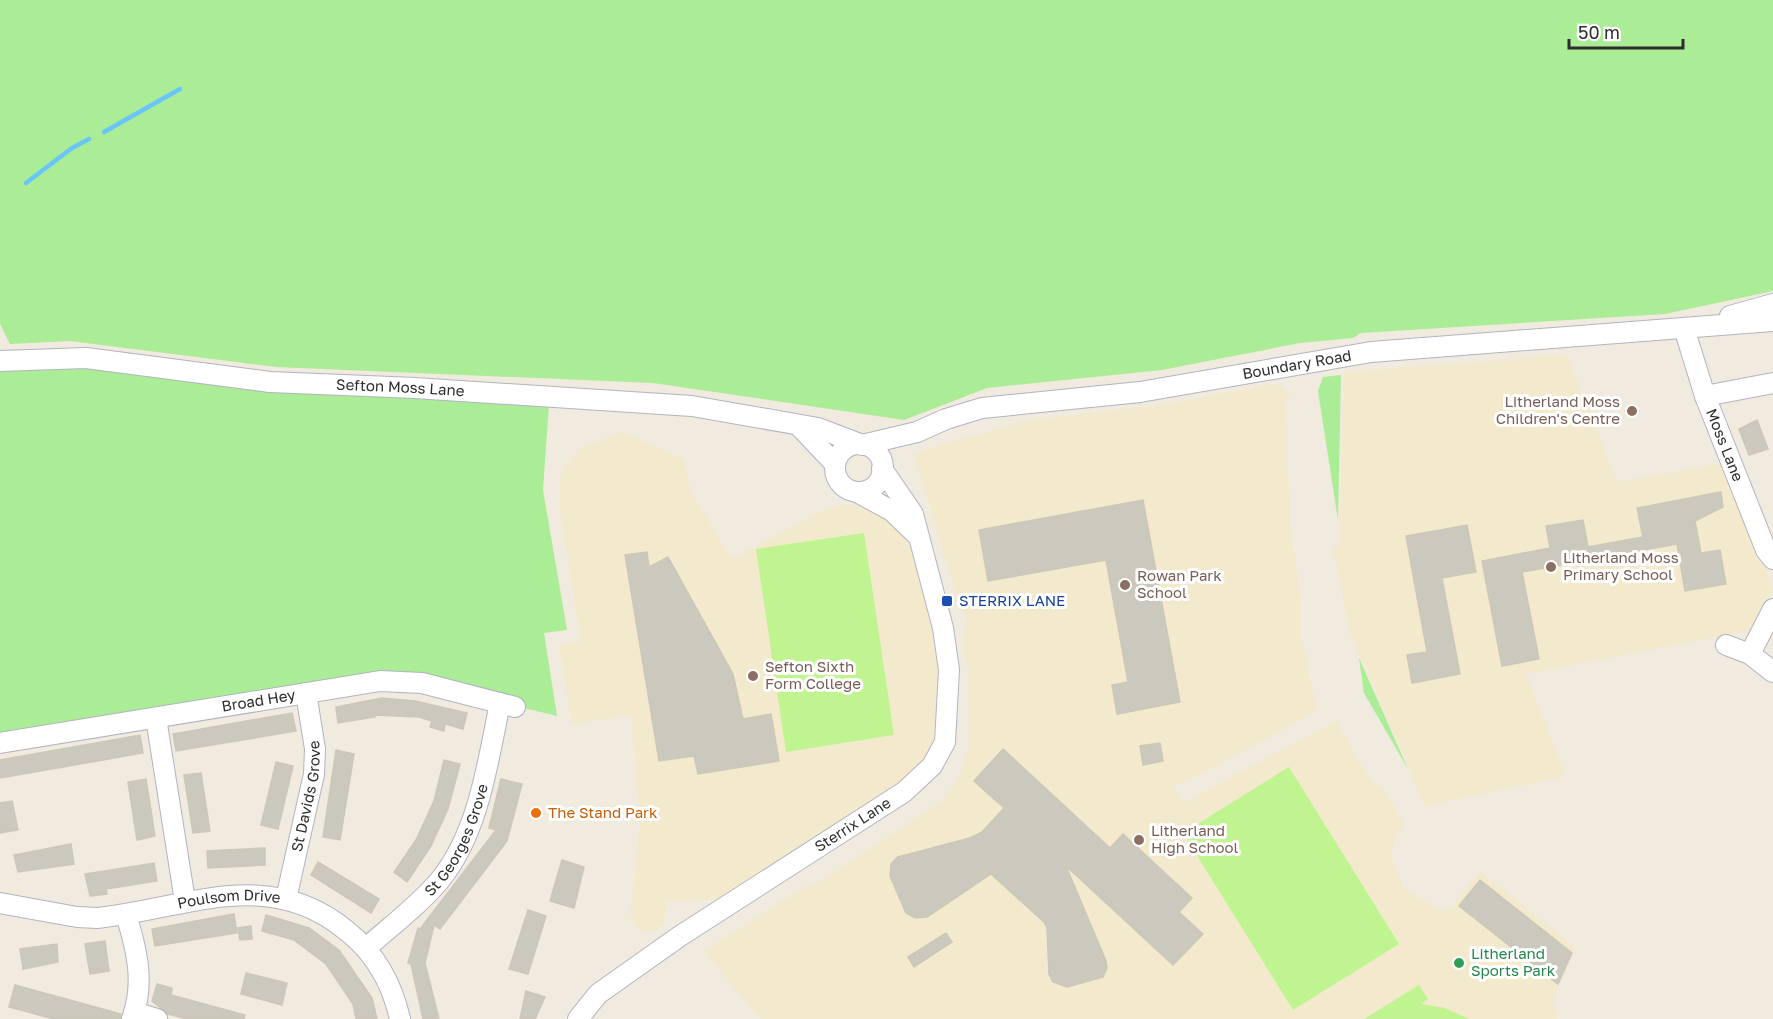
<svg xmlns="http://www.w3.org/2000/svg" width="1773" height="1019" viewBox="0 0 1773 1019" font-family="'Golos Text',sans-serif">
  <rect width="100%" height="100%" fill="#f0eadf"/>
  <g fill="#f3eacd">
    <polygon points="1567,355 1617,482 1725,463 1773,589 1753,630 1526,674 1566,776 1425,806 1350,634 1333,547 1339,545 1344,372"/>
    <polygon points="1273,384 1283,388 1291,399 1286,400 1290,524 1302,605 1301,633 1317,711 1186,782 1173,786 1183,803 1336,721 1371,781 1384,788 1404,824 1396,837 1392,852 1393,866 1403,883 1401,886 1438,910 1456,907 1455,903 1480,871 1576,948 1552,1000 1558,1019 760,1019 704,951 808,885 810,888 939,803 959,779 969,744 968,675 963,643 967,618 959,606 914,453 1029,420 1167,404"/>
    <polygon points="623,432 685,460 690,489 729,557 736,557 823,510 846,504 879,512 900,530 914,555 926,591 941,661 937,760 735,899 666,901 664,923 656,930 648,932 636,927 630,915 640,821 631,715 572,724 559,645 581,641 559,506 561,473 580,448"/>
  </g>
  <g fill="#abec96">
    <polygon points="0,0 1773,0 1773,291 1665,314 1361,333 1353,338 1300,343 1162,370 987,388 904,420 653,383 276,367 70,341 10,344 0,324"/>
    <polygon points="0,354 275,376 550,389 543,490 567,630 544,633 557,716 422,683 0,743"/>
    <polygon points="1341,375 1338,520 1318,391 1323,377"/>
    <polygon points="1359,658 1408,769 1364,693"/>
  </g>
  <g fill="#c0f491">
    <polygon points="864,533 894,735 786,752 756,549"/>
    <polygon points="1289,767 1399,944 1293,1010 1183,833"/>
    <polygon points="1419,985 1428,999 1421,1004 1445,1008 1469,1019 1364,1019"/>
  </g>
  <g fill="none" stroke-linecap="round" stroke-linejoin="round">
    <g stroke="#68c6fc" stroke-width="4.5">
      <polyline points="104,132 180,89"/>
      <polyline points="26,183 72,148 89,139"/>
    </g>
  </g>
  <g fill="#cbc8bd" stroke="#ccc7b7" stroke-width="1.5">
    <polygon points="1757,420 1768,449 1749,455 1739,429"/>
    <polygon points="1721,492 1723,507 1695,521 1701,553 1720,550 1726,584 1685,591 1677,544 1522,572 1539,659 1502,666 1482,561 1550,548 1546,526 1583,520 1588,547 1643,537 1637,508"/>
    <polygon points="1143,500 1180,702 1117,714 1112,685 1128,682 1106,560 988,581 979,530"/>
    <polygon points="1467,525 1476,572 1442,578 1460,674 1412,683 1407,655 1427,652 1406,536"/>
    <polygon points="647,552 649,567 668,557 733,674 743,719 771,714 779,761 698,774 694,756 659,761 625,555"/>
    <polygon points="382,698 415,701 467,713 463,729 445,724 444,731 430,727 432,721 419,717 374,715 375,717 338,723 336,707"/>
    <polygon points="292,713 296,731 176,751 173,734"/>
    <polygon points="140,735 143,753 0,778 0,760"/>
    <polygon points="1160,743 1163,761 1143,765 1140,746"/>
    <polygon points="1003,749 1110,848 1123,834 1192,898 1179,912 1203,934 1173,965 1066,866 1106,961 1107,968 1103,977 1067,987 1053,982 1049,974 1047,928 1044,922 991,874 927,917 915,918 906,913 890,876 891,864 898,857 970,838 982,832 1004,808 974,781"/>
    <polygon points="336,750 354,754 340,840 323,837"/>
    <polygon points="444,760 460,764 448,809 431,846 407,882 394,872 416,840 434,801"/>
    <polygon points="276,762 293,766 278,829 261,825"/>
    <polygon points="201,773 210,831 193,833 184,775"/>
    <polygon points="146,779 155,836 137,840 128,782"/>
    <polygon points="501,779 522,784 507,841 440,929 434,925 425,963 439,1019 423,1019 411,964 408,963 418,928 420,929 496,830 489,828"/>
    <polygon points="12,801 18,830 0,833 0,803"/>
    <polygon points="71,844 74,864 18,872 14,855"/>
    <polygon points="265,848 265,865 208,868 207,851"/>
    <polygon points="562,860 584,867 574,908 550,901"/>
    <polygon points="318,862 379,899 371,913 311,875"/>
    <polygon points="154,863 157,881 106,889 107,894 90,896 85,874"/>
    <polygon points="1480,880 1572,953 1558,984 1459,906"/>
    <polygon points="528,910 546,916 528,974 509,969"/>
    <polygon points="234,914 237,933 155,946 152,929"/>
    <polygon points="266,915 309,928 339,950 372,998 377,1019 356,1019 353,1004 326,964 294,940 262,931"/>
    <polygon points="251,926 252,939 240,940 238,928"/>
    <polygon points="946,933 952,942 914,967 908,957"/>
    <polygon points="105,941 109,971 90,974 85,944"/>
    <polygon points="57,944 58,962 23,969 20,949"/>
    <polygon points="246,973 287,983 282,1005 241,994"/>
    <polygon points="157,984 172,988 171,995 245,1015 244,1019 187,1019 168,1014 152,1001"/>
    <polygon points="15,985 121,1014 120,1019 54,1019 9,1007"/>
    <polygon points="526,991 545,997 535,1019 520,1019"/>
  </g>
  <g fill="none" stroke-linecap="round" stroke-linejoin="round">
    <defs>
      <g id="minor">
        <polyline points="1730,316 1773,304"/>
        <path id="s1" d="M 1684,328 L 1705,396 L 1766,550 L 1773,559"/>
        <path id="s2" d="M 0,361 L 86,358 L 270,382 L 415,388 L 692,406 L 818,428 L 860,444"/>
        <polyline points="1705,396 1773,383"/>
        <polyline points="800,427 835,464"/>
        <circle cx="859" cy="468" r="24"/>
        <path id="s3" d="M 862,445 L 917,432 L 946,419 L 982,408 L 1140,392 L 1371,352 L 1773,321"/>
        <polyline points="857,492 892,511 917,535"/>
        <polyline points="1726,645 1750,654 1773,672"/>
        <polyline points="1750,654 1773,609"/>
        <polyline points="156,718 185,901"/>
        <path id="s4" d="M 0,743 L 380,681 L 422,683 L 515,707"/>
        <path id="s5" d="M 286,899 L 314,774 L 315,749 L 306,693"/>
        <path id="s6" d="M 0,903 L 77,917 L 97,918 C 185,909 268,865 347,931 C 376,954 392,983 400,1019"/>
        <path d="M 126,915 C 137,950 145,983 132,1019"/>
        <path id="s7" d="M 366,948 C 391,926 419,905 440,880 C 479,832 488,761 500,703"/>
        <polyline points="134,1012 157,1019"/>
        <path id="s8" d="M 578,1019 L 598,994 L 680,936 L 904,792 L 932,766 L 945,742 L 949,670 L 943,628 L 913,514 L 882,469"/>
      </g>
    </defs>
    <use href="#minor" stroke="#b2b3c2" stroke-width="22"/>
    <use href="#minor" stroke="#fff" stroke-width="20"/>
  </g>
  <g fill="#8d6e63" stroke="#fff" stroke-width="2">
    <circle cx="1632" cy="411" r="6"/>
    <circle cx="1551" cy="567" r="6"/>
    <circle cx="1125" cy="585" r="6"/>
    <circle cx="753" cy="676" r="6"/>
    <circle cx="1139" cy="840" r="6"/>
  </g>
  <rect fill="#1a4fb4" stroke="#fff" stroke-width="2" x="941" y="595" width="12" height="12" rx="3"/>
  <circle fill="#e8710a" stroke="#fff" stroke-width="2" cx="536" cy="813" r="6"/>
  <circle fill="#2e9e5b" stroke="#fff" stroke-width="2" cx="1459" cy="963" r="6"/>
  <g text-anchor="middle" stroke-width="6" stroke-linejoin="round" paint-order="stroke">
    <g font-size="15" fill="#2d2d2d" stroke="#fff">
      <text dy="5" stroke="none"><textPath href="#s3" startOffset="444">Boundary Road</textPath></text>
      <text dy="5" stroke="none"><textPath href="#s2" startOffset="402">Sefton Moss Lane</textPath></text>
      <text dy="5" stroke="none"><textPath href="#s1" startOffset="124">Moss Lane</textPath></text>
      <text dy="5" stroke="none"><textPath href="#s4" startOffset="262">Broad Hey</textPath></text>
      <text dy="5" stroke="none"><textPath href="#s5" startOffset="105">St Davids Grove</textPath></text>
      <text dy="5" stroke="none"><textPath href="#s8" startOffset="338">Sterrix Lane</textPath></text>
      <text dy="5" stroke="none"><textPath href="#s7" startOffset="144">St Georges Grove</textPath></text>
      <text dy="5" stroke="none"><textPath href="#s6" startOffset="232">Poulsom Drive</textPath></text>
    </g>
    <g font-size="15" fill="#785e54" stroke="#fff" text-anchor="start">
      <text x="1620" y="407" text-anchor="end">Litherland Moss<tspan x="1620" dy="17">Children's Centre</tspan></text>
      <text x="1563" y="563">Litherland Moss<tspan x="1563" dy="17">Primary School</tspan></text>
      <text x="1137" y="581">Rowan Park<tspan x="1137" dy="17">School</tspan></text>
      <text x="765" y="672">Sefton Sixth<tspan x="765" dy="17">Form College</tspan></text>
      <text x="1151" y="836">Litherland<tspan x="1151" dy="17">High School</tspan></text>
    </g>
    <g font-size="15" fill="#164399" stroke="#fff" text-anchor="start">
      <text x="959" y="606">STERRIX LANE</text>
    </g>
    <g font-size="15" fill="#c56008" stroke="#fff" text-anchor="start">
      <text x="548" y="818">The Stand Park</text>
    </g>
    <g font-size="15" fill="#27864d" stroke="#fff" text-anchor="start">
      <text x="1471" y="959">Litherland<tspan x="1471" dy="17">Sports Park</tspan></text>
    </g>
  </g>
  <path d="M1569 39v9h114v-9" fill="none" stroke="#2d2d2d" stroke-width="3"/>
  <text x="1578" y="39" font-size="18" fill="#2d2d2d" stroke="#ffffff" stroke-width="4.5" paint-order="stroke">50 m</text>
</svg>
